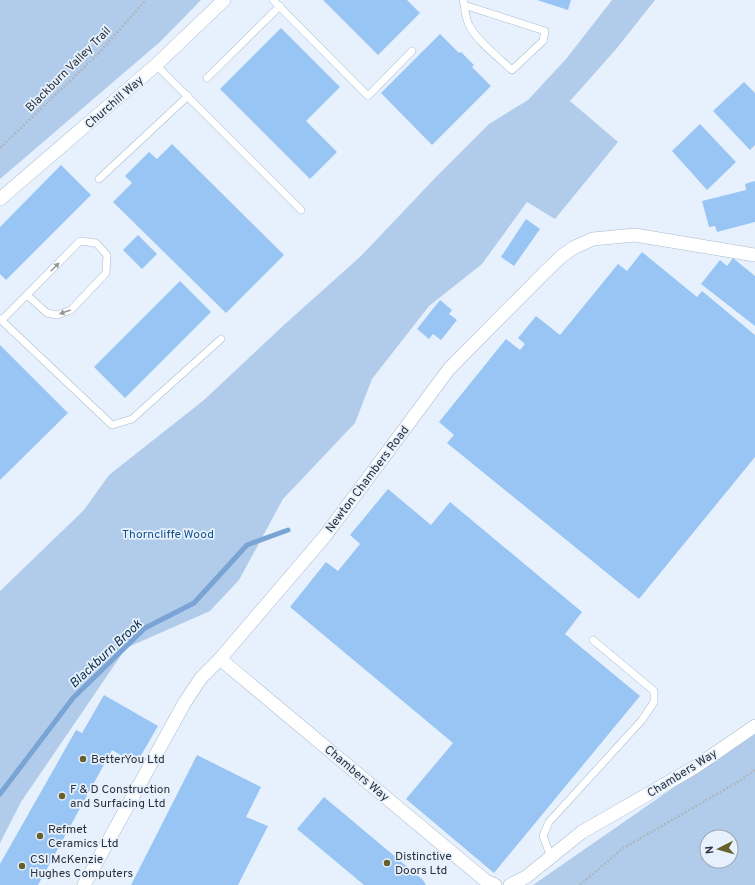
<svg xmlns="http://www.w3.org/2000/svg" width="755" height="885" viewBox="0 0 755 885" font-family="Overpass,sans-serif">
  <rect width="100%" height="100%" fill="#e6f1fd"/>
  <g fill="#b1ccea" fill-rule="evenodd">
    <polygon points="0,0 201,0 161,41 0,179"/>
    <polygon points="612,0 655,0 617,48 570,101 618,142 555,219 527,202 482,264 429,306 372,379 355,423 283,499 239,580 210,611 126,648 21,802 0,843 0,591 84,510 109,475 204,400 285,324 361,256 436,177 489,124 528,100 566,59"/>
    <path d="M 755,731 L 755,885 L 533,885 ZM 707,837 L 731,837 L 731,861 L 707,861 Z"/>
  </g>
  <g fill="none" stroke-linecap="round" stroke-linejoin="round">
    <polyline stroke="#79a4d3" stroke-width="5" points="0,794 73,698 145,628 194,603 247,545 288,530"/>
  </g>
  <g fill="#99c5f5">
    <polygon points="323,0 407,0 420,13 378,55"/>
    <polygon points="537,0 571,0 568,10"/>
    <polygon points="281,28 340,87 306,121 337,152 310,179 220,89"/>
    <polygon points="440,34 459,53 461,52 474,65 472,67 491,86 432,145 381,93"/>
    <polygon points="744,82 755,93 755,145 750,150 713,111"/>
    <polygon points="700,124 736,162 707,190 672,151"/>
    <polygon points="172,144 284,255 226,313 113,202 132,183 125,176 149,152 157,159"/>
    <polygon points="61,165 91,195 6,280 0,274 0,227"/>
    <polygon points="755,181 755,222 717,232 715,226 709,227 702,201 746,190 745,184"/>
    <polygon points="526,219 540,229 514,266 501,257"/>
    <polygon points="138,235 157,254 142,269 123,250"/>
    <polygon points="642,252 697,297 702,291 755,335 755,457 639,599 447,443 454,435 439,422 506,339 520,350 525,344 518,338 536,316 560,335 618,264 627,271"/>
    <polygon points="733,258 755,276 755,326 701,284 720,260 727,266"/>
    <polygon points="180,281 211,312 125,398 94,367"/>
    <polygon points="440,300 452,310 449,314 457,320 441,340 433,334 429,339 417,329"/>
    <polygon points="0,345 68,413 0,480"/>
    <polygon points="388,489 431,525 450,502 582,612 565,634 640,696 494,873 406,799 453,743 290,607 326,562 338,571 360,544 350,535"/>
    <polygon points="104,695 158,726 136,764 112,750 38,885 0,885 0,864 76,730 82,733"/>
    <polygon points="197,755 261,787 246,817 268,826 238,885 131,885"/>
    <polygon points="324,797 423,880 426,885 364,885 297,829"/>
  </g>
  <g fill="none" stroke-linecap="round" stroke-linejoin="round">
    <defs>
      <g id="lane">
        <polyline points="273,0 368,96 412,51"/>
        <path d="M 463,0 C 465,8 465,17 469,25 C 475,39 500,59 512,70 L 543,41 L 545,31 L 464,5"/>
        <polyline points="156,65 301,210"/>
        <polyline points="207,78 280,6"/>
        <polyline points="99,179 188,96"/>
        <polyline points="0,319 112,425 132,419 221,339"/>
        <polyline points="2,320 80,241 96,243 107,255 106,273 71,310 57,315 47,313 27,295"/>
        <polyline points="551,857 543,836 549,822 642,720 654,702 654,691 593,640"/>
      </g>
      <g id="street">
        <polyline points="0,199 156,65 224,0"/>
        <polyline points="220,659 486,881 495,885"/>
        <polyline points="84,885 185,702 201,678 220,659 325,536 449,369 545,272 563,255 575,247 593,239 635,235 755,255"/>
        <polyline points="510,885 526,877 582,832 695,767 755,726"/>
      </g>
    </defs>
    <use href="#lane" stroke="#aabbcd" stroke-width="8"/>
    <use href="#street" stroke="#aabbcd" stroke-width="14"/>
    <g stroke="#adb6c1" stroke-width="2.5" stroke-dasharray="2 2" stroke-linecap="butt">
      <polyline points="0,148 98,54 146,0"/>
      <polyline points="580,885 622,849 741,780 755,770"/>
    </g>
    <use href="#lane" stroke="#fff" stroke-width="7"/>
    <use href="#street" stroke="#fff" stroke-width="13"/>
  </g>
  <defs><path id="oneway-solid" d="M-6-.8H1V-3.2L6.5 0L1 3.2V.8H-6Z"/></defs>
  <g fill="#96989c">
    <use href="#oneway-solid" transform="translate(55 267) rotate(-45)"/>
    <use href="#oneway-solid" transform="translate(65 312) rotate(160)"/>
  </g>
  <g fill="#67602c" stroke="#e6f1fd" stroke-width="1.5">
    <circle cx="83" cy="759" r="4"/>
    <circle cx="62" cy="796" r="4"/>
    <circle cx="40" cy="836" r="4"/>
    <circle cx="387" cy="863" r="4"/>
    <circle cx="22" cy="866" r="4"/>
  </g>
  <g text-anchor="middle" stroke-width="3.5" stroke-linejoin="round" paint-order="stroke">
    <g font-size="12" fill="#2c323a" stroke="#e6f1fd">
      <text transform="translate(68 69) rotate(-45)" y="4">Blackburn Valley Trail</text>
      <text transform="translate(114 102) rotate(-41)" y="4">Churchill Way</text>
      <text transform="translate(367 479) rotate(-53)" y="4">Newton Chambers Road</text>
      <text transform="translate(357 773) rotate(40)" y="4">Chambers Way</text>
      <text transform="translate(682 773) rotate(-32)" y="4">Chambers Way</text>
    </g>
    <g font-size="12" fill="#14528c" stroke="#e6f1fd">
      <text x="168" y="538">Thorncliffe Wood</text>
    </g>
    <g font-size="12" fill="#2c323a" stroke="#e6f1fd" text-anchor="start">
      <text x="91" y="763">BetterYou Ltd</text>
      <text x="70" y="793">F &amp; D Construction<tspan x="70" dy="14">and Surfacing Ltd</tspan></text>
      <text x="48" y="833">Refmet<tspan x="48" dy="14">Ceramics Ltd</tspan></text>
      <text x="395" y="860">Distinctive<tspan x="395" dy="14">Doors Ltd</tspan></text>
      <text x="30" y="863">CSI McKenzie<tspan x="30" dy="14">Hughes Computers</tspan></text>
    </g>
    <g font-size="13" font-style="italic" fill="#0e2d4c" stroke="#e6f1fd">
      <text transform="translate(105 653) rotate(-43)" y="5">Blackburn Brook</text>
    </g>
  </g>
  <g transform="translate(719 849) rotate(264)"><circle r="19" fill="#e6f1fd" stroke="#9ca5af"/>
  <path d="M0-3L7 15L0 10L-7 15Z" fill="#67602c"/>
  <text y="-6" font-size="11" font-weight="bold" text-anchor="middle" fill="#2c323a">N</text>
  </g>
</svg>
